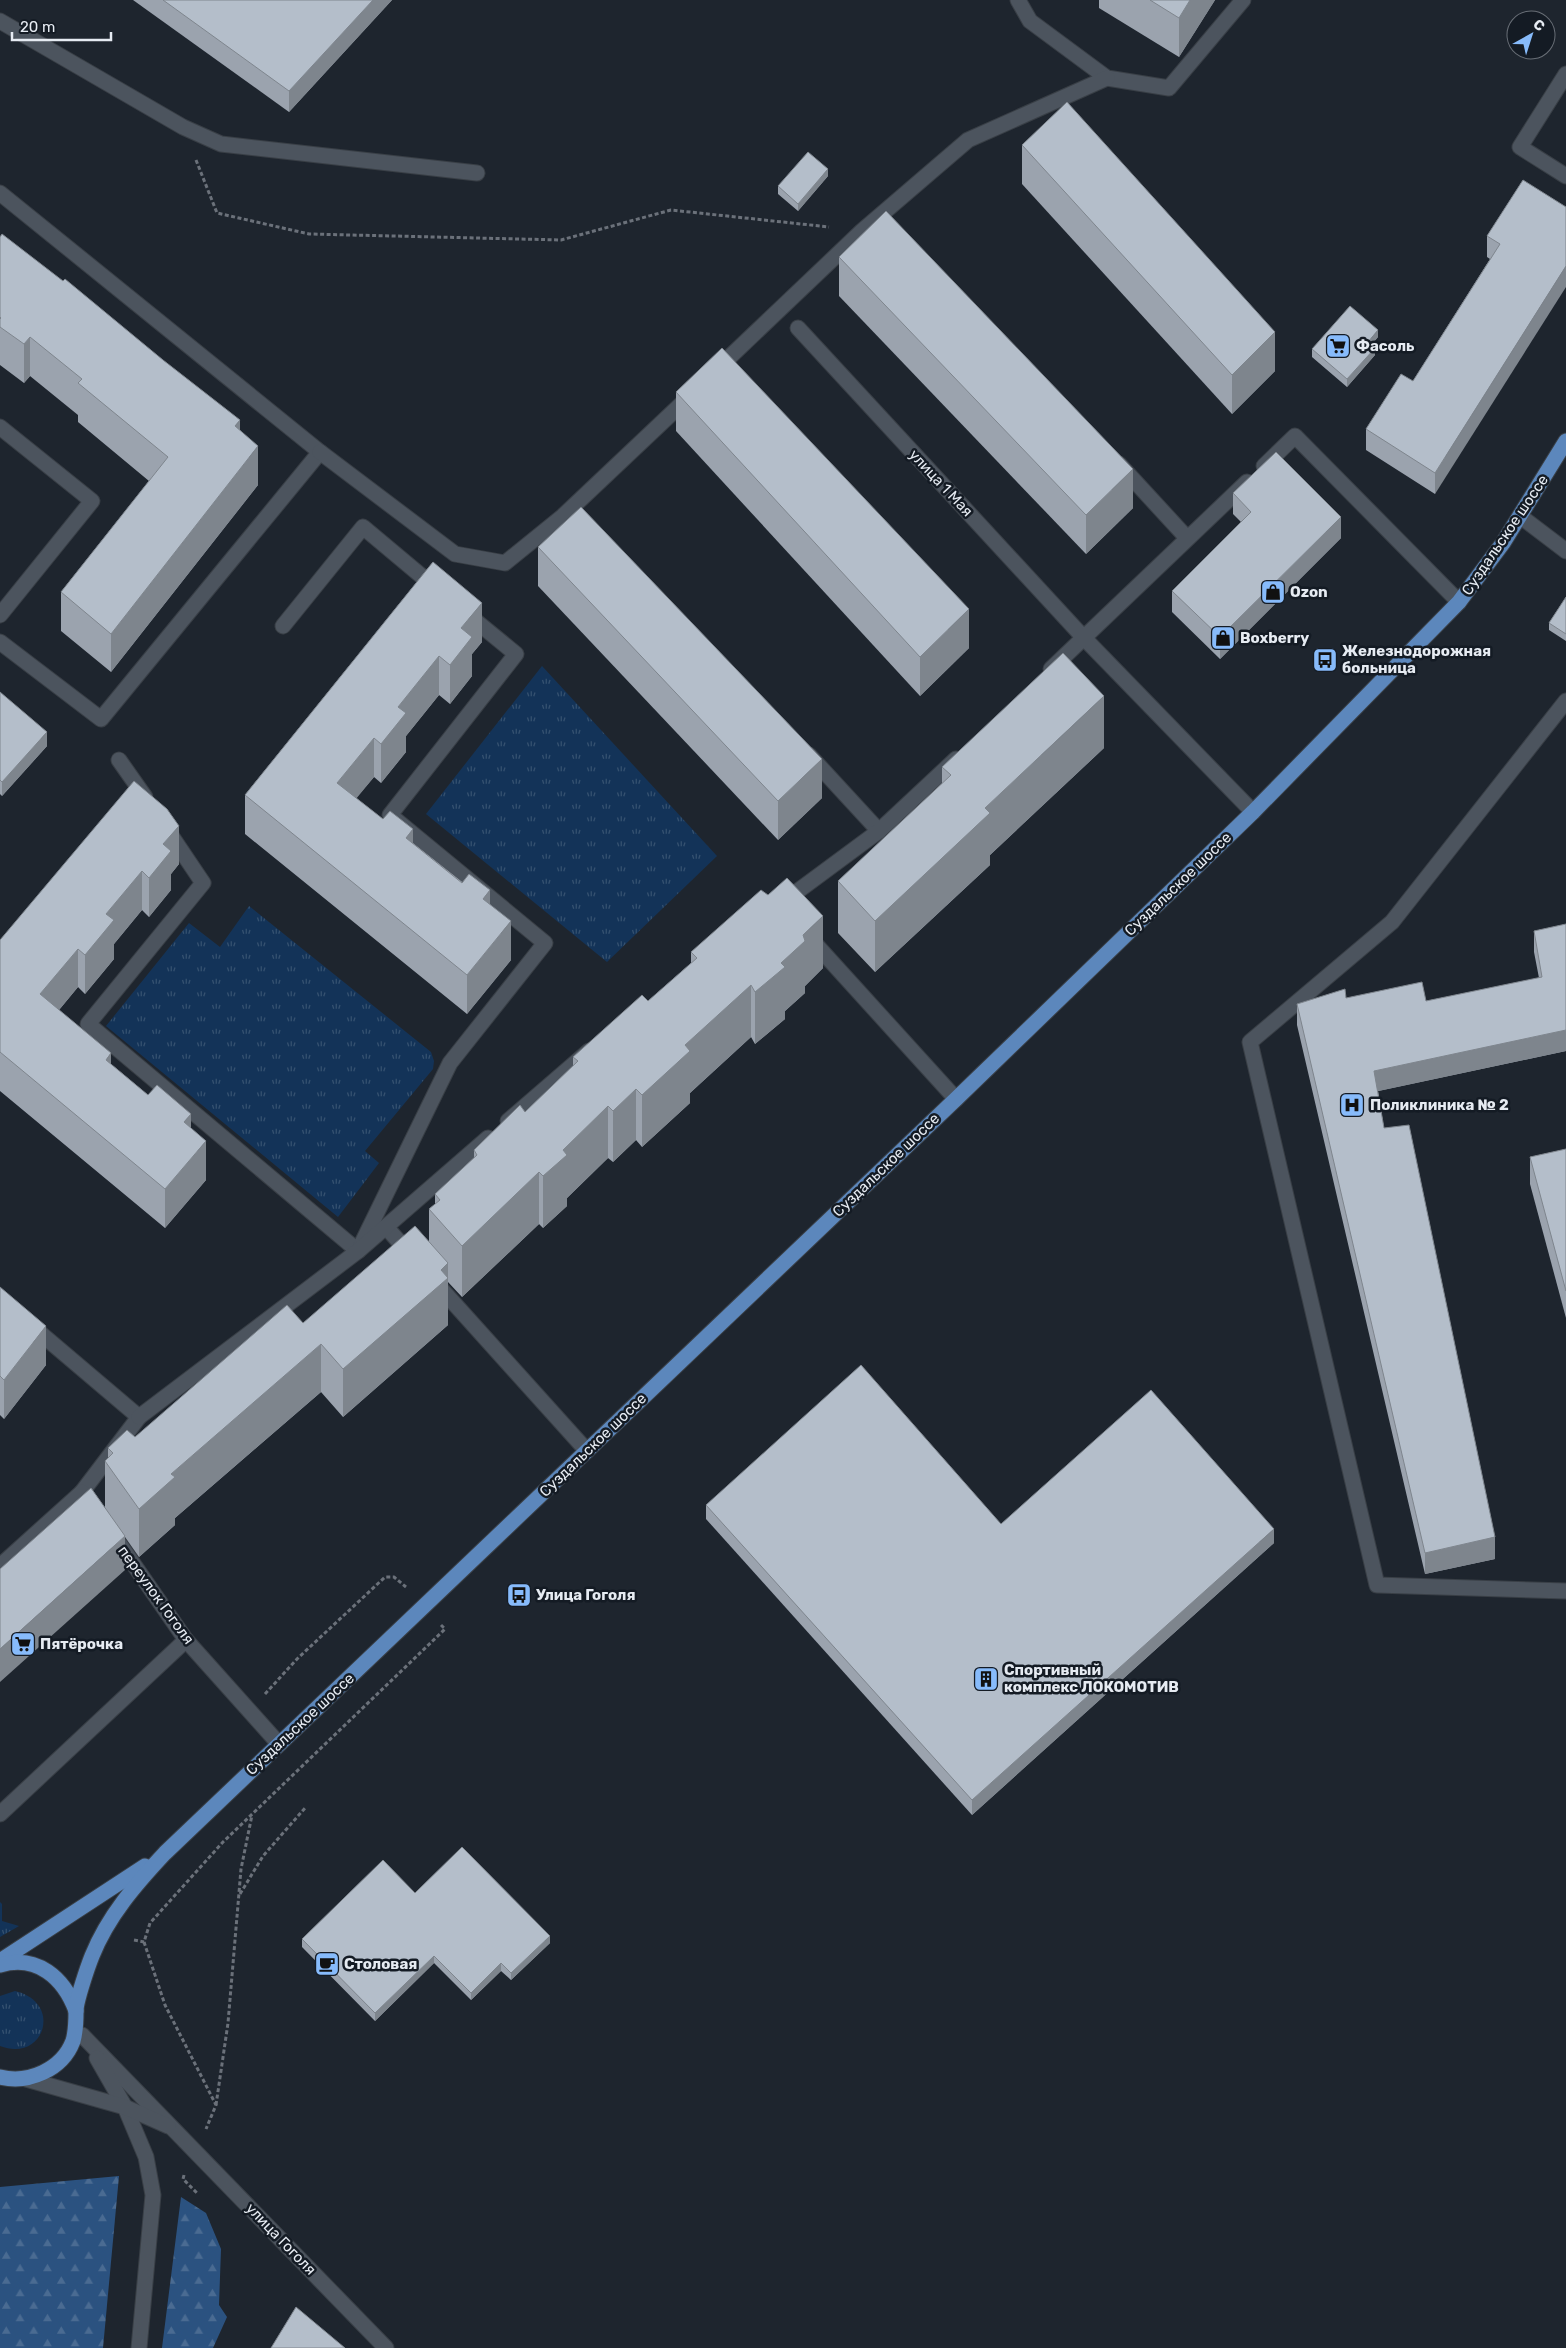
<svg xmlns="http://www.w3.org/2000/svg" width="1566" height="2348" viewBox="0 0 1566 2348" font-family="Rubik,sans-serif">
  <defs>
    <pattern id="grass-tufts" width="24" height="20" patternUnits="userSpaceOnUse" patternTransform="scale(1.25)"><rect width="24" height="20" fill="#133358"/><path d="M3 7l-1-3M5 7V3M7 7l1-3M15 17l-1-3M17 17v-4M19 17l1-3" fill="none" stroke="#355170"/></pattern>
    <pattern id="forest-firs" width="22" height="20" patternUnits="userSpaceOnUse" patternTransform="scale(1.25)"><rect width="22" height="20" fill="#2b5280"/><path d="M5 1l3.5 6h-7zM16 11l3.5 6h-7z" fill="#4a6b92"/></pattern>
  </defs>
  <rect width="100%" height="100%" fill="#1e252e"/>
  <g fill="url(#grass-tufts)">
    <polygon points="542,666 717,856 607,962 426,814"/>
    <polygon points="249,906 431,1052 434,1061 433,1069 365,1151 379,1163 338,1217 106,1026 189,923 220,947"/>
    <polygon points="0,1902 2,1904 2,1921 19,1926 0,1937"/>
    <path d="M 15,1991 C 63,2002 45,2063 0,2046 L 0,1996 Z"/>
  </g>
  <g fill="url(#forest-firs)">
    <polygon points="119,2176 103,2348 0,2348 0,2187"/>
    <polygon points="181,2197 206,2213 221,2249 219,2305 227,2317 213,2348 162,2348"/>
  </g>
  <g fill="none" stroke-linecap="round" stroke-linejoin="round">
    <defs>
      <g id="minor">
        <polyline points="1018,0 1030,21 1107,78 1169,88 1243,0"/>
        <polyline points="0,21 183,127 221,144 477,173"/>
        <polyline points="1566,74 1520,147 1566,176"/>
        <polyline points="0,193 320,452 101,719 0,642"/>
        <polyline points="798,328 1084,638 1253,812"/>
        <polyline points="716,370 862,231 968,140 1107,78"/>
        <polyline points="0,427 92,501 0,615"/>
        <polyline points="320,452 455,554 505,563 563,516 691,395"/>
        <polyline points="1119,464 1187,538"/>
        <polyline points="1264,466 1295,436 1459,602"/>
        <polyline points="1520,516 1566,551"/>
        <polyline points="283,626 363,527 437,589"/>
        <polyline points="1051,669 1247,482"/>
        <polyline points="1566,701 1392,922 1250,1042 1377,1585 1566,1591"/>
        <polyline points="809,755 879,831"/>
        <polyline points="119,760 145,797"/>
        <polyline points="168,831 203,883 88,1024 358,1251"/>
        <polyline points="783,902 879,831 956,759"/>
        <polyline points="809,937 956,1099"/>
        <polyline points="508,1121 589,1051"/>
        <polyline points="386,1227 410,1254"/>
        <polyline points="361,1245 450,1063 545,943 390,815 516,654 466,613"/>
        <polyline points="434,1281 587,1451"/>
        <polyline points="0,1299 139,1417 82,1492 95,1509"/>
        <polyline points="139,1417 358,1251 488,1138"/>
        <polyline points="114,1536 186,1640 279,1744"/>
        <polyline points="0,1566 82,1492"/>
        <polyline points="0,1814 186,1640"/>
        <polyline points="82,2035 386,2348"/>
        <polyline points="97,2058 125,2107 146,2157 153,2195 139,2348"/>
        <polyline points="26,2079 125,2107 168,2126"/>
      </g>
      <g id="major">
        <polyline points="0,1961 145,1866"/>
        <path d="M 0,1965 C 37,1954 64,1978 76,2011"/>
        <path d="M 0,2077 C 28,2084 62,2070 73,2041 C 76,2031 76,2022 76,2011 C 76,2001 88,1966 92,1956 C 108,1916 136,1884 165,1853 L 956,1099 L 1253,812 L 1459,602 L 1503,543 L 1566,441"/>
      </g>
    </defs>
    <use href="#minor" stroke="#393f46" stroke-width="17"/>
    <use href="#major" stroke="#393f46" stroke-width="17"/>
    <g stroke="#6b717a" stroke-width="3" stroke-dasharray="4 2.5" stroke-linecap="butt">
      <polyline points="196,160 217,213 309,234 561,240 671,210 829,227"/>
      <polyline points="265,1694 297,1659 385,1577 394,1577 406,1587"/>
      <polyline points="240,1894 263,1856 305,1808"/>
      <polyline points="134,1940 144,1942 150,1923 223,1842 445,1629 441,1625"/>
      <polyline points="144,1942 165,2005 216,2105 206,2129"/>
      <polyline points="216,2105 228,2023 241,1869 252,1815"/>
      <polyline points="184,2175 183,2179 197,2193"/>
    </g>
    <use href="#minor" stroke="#4c545e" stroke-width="15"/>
    <use href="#major" stroke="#5c87bc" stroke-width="15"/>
  </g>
  <g fill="#9ba3ae">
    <polygon points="133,0 392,0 289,112"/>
    <polygon points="1099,0 1215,0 1179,57 1099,8"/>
    <polygon points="1022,145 1275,371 1232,414 1022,184"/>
    <polygon points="828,176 798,211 778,194 778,186"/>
    <polygon points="1523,180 1435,494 1366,450 1366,429 1413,381 1490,259 1487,257 1487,236"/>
    <polygon points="0,237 240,430 258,485 111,672 61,631 61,592 149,481 78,422 78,415 30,376 24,383 0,365"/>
    <polygon points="839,257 1133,508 1086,554 839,296"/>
    <polygon points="1378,337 1371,345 1375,355 1347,387 1312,357 1312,349"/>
    <polygon points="676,392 969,648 920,696 676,431"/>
    <polygon points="1233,493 1341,538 1220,659 1172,612 1172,591 1241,522 1233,514"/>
    <polygon points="538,547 822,798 778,840 538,586"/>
    <polygon points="433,562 482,642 472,654 472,676 450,704 439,695 406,736 406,752 381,783 374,777 356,798 490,904 511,960 467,1014 245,834 245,795"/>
    <polygon points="1566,597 1566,641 1549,630 1549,623"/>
    <polygon points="0,692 47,746 2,796 0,794"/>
    <polygon points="1104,748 990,855 990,865 875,972 838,933 838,881 942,784 942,767"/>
    <polygon points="167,809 179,864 171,874 171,890 149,917 142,910 114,944 114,959 85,994 78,987 59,1010 111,1064 148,1095 191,1129 206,1180 165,1228 0,1091 0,940"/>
    <polygon points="1566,924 1566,1051 1378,1091 1384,1128 1495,1559 1425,1574 1297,1025 1297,1004 1346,998 1426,1001 1539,978 1534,952 1534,931"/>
    <polygon points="691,952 823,968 805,986 805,993 785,1011 785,1019 755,1044 751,1037 690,1093 690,1103 642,1147 636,1140 613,1162 608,1158 567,1198 567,1206 543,1228 539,1224 462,1297 448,1282 448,1325 343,1417 321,1392 175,1518 175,1525 139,1557 125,1537 125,1570 105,1508 105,1461 108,1458 108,1448 135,1437 303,1323 429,1241 429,1209 435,1204 435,1194 474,1158 474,1150 525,1112 573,1066 573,1057 648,1001 691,963"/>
    <polygon points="1566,1149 1566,1318 1530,1184 1530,1157"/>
    <polygon points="0,1287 46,1365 4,1419 0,1415"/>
    <polygon points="706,1505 1274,1543 972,1815 706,1519"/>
    <polygon points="415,1893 550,1943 511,1980 501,1971 471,2000 434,1963 375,2021 302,1947 302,1939"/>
  </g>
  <g fill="#7e858d">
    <polygon points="373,0 392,0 289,112 289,91"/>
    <polygon points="1190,0 1215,0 1179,57 1179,18"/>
    <polygon points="828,169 828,176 798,211 798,204"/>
    <polygon points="1566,266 1566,287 1435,494 1435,473"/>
    <polygon points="1378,330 1378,337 1368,349 1368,342"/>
    <polygon points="1275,332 1275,371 1232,414 1232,375"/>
    <polygon points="30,337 30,376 24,383 24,344"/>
    <polygon points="1375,348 1375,355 1347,387 1347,379"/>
    <polygon points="240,420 240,459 235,426"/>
    <polygon points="258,446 258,485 111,672 111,634"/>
    <polygon points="1133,469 1133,508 1086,554 1086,515"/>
    <polygon points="1341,517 1341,538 1220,659 1220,637"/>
    <polygon points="482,603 482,642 472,654 472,676 450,704 450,665 461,628"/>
    <polygon points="969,609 969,648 920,696 920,657"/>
    <polygon points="439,656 439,695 406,736 406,752 381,783 381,744 398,707"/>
    <polygon points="1104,696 1104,748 990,855 990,865 875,972 875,921 985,808"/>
    <polygon points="47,732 47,746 2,796 2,782"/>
    <polygon points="374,738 374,777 337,822 337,783"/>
    <polygon points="822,759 822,798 778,840 778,801"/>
    <polygon points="179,826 179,864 171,874 171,890 149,917 149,878 163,844"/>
    <polygon points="413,829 413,868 406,838"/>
    <polygon points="142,871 142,910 114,944 114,959 85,994 85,955 106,914"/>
    <polygon points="490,890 490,929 483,899"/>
    <polygon points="823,916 823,968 805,986 805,993 785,1011 785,1019 755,1044 755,992 781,963 803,935"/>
    <polygon points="511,921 511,960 467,1014 467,975"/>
    <polygon points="78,949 78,987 40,1033 40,994"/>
    <polygon points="751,985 751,1037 690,1093 690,1103 642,1147 642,1095 685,1045"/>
    <polygon points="1566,1030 1566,1051 1374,1092 1374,1071"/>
    <polygon points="111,1053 111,1092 106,1060"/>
    <polygon points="636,1089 636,1140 613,1162 613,1111"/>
    <polygon points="608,1106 608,1158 567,1198 567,1206 543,1228 543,1176 563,1150"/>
    <polygon points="191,1114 191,1152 184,1122"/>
    <polygon points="206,1141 206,1180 165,1228 165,1189"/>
    <polygon points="539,1172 539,1224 462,1297 462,1246"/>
    <polygon points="448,1263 448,1325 343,1417 343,1369"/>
    <polygon points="46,1326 46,1365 4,1419 4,1380"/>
    <polygon points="321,1344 321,1392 175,1518 175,1525 139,1557 139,1509 171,1474"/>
    <polygon points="1274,1529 1274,1543 972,1815 972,1800"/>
    <polygon points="125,1536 125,1570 0,1682 0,1649"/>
    <polygon points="1495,1537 1495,1559 1425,1574 1425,1553"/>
    <polygon points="550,1936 550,1943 511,1980 511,1973"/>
    <polygon points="434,1956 434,1963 375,2021 375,2013"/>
    <polygon points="501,1963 501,1971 471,2000 471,1993"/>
  </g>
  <g fill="#b4beca" stroke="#7e858d">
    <polygon points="163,0 373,0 289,91"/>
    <polygon points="1150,0 1190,0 1179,18"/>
    <polygon points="1067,102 1275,332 1232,375 1022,145"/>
    <polygon points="808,152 828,169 798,204 778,186"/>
    <polygon points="1523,180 1566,207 1566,266 1435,473 1366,429 1401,374 1413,381 1500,244 1487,236"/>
    <polygon points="886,211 1133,469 1086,515 839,257"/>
    <polygon points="2,234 63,281 65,279 163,360 240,420 235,426 258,446 111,634 61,592 168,457 78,383 82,379 30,337 24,344 0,327 0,319 1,318 0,317 0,237"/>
    <polygon points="1350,306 1378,330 1368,342 1375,348 1347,379 1312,349"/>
    <polygon points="722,348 969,609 920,657 676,392"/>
    <polygon points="1276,452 1341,517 1220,637 1172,591 1251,512 1233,493"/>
    <polygon points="581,507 822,759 778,801 538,547"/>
    <polygon points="433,562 482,603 461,628 472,637 450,665 439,656 398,707 406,713 381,744 374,738 337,783 383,819 390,811 413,829 406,838 462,883 469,874 490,890 483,899 511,921 467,975 245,795"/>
    <polygon points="1566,597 1566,634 1549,623"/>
    <polygon points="1063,653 1104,696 985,808 990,813 875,921 838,881 951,775 942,767"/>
    <polygon points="0,692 47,732 2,782 0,780"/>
    <polygon points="134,781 167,809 179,826 163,844 171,851 149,878 142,871 106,914 114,920 85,955 78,949 40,994 111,1053 106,1060 148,1095 157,1085 191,1114 184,1122 206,1141 165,1189 0,1052 0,940"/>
    <polygon points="787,878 823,916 803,935 805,941 781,963 785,967 755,992 751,985 685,1045 690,1051 642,1095 636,1089 613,1111 608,1106 563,1150 567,1155 543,1176 539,1172 462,1246 429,1209 440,1200 435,1194 477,1155 474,1150 520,1105 525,1112 578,1061 573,1057 642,995 648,1001 697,958 691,952 761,890 768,895"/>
    <polygon points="1566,924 1566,1030 1374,1071 1384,1128 1409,1125 1495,1537 1425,1553 1297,1004 1345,989 1346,998 1422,982 1426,1001 1542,977 1534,931"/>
    <polygon points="1566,1149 1566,1291 1530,1157"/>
    <polygon points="415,1226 448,1263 441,1270 448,1278 343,1369 321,1344 171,1474 175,1477 139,1509 105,1461 113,1453 108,1448 127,1430 135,1437 287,1305 303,1323"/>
    <polygon points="0,1287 46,1326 4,1380 0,1376"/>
    <polygon points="861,1365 1001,1524 1151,1390 1274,1529 972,1800 706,1505"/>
    <polygon points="91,1488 125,1536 0,1649 0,1569"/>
    <polygon points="462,1847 550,1936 511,1973 501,1963 471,1993 434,1956 375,2013 302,1939 383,1860 415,1893"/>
    <polygon points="296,2307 345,2348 271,2348"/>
  </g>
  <defs>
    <symbol id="supermarket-square" viewBox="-11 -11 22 22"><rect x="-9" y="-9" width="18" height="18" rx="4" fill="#87bbfb" stroke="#141b24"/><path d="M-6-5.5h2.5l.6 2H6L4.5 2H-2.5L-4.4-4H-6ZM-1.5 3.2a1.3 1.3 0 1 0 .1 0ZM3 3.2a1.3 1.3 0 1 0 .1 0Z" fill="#111"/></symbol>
    <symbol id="shop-square" viewBox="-11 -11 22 22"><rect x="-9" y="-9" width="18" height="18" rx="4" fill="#87bbfb" stroke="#141b24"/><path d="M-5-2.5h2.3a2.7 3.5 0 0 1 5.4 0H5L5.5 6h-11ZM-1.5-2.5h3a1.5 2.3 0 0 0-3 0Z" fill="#111"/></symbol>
    <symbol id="bus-square" viewBox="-11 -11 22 22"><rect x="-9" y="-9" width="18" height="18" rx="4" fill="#87bbfb" stroke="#141b24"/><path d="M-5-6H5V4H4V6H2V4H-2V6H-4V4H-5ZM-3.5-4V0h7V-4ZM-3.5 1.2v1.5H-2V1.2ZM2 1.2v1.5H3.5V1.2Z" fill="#111"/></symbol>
    <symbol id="hospital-square" viewBox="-11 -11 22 22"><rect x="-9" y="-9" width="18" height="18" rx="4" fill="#87bbfb" stroke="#141b24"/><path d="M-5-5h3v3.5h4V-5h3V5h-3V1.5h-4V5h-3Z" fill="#111"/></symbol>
    <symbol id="building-square" viewBox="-11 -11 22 22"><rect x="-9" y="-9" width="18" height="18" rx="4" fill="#87bbfb" stroke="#141b24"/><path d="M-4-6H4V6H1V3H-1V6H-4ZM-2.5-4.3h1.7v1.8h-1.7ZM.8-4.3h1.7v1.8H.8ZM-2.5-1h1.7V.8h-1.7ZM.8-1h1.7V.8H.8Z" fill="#111"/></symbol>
    <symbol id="cafe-square" viewBox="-11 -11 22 22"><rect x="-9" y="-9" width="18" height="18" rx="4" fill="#87bbfb" stroke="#141b24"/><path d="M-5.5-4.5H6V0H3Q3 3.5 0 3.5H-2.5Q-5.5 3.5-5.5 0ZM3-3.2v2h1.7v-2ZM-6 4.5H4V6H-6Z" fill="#111"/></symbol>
  </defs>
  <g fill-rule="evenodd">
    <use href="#supermarket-square" x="1324" y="332" width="28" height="28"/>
    <use href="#shop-square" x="1259" y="578" width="28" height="28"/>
    <use href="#shop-square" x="1209" y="624" width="28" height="28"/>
    <use href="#bus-square" x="1311" y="646" width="28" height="28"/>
    <use href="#hospital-square" x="1338" y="1091" width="28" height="28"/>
    <use href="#bus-square" x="505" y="1581" width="28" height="28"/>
    <use href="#supermarket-square" x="9" y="1630" width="28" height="28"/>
    <use href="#building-square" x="972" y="1665" width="28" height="28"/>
    <use href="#cafe-square" x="313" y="1950" width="28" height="28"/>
  </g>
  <g text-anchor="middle" stroke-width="5" stroke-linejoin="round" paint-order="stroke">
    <g font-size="15" font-weight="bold" fill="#e6ebf2" stroke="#141b24" text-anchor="start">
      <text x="1356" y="351">Фасоль</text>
      <text x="1290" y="597">Ozon</text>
      <text x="1240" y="643">Boxberry</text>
      <text x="1342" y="656">Железнодорожная<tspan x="1342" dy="17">больница</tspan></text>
      <text x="1370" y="1110">Поликлиника № 2</text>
      <text x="536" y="1600">Улица Гоголя</text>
      <text x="40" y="1649">Пятёрочка</text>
      <text x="1004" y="1675">Спортивный<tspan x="1004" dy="17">комплекс ЛОКОМОТИВ</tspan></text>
      <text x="344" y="1969">Столовая</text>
    </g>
    <g font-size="15" fill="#e6ebf2" stroke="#141b24">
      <text transform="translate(941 483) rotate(47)" y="5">улица 1 Мая</text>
      <text transform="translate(1505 535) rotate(-56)" y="5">Суздальское шоссе</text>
      <text transform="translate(1178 884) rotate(-44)" y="5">Суздальское шоссе</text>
      <text transform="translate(886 1165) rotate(-44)" y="5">Суздальское шоссе</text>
      <text transform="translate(593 1445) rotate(-44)" y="5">Суздальское шоссе</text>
      <text transform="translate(156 1595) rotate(54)" y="5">переулок Гоголя</text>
      <text transform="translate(300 1724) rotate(-43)" y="5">Суздальское шоссе</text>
      <text transform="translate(281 2239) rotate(46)" y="5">улица Гоголя</text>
    </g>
  </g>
  <g transform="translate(1531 35) rotate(39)"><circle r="24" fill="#141b24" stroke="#686e76"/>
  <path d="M0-4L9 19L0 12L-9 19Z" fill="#87bbfb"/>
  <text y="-8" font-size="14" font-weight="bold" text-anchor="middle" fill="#e6ebf2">С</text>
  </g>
  <path d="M12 32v8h99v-8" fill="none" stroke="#e6ebf2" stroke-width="2.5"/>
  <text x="20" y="32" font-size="15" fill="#e6ebf2" stroke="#141b24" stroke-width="4" paint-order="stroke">20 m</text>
</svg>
